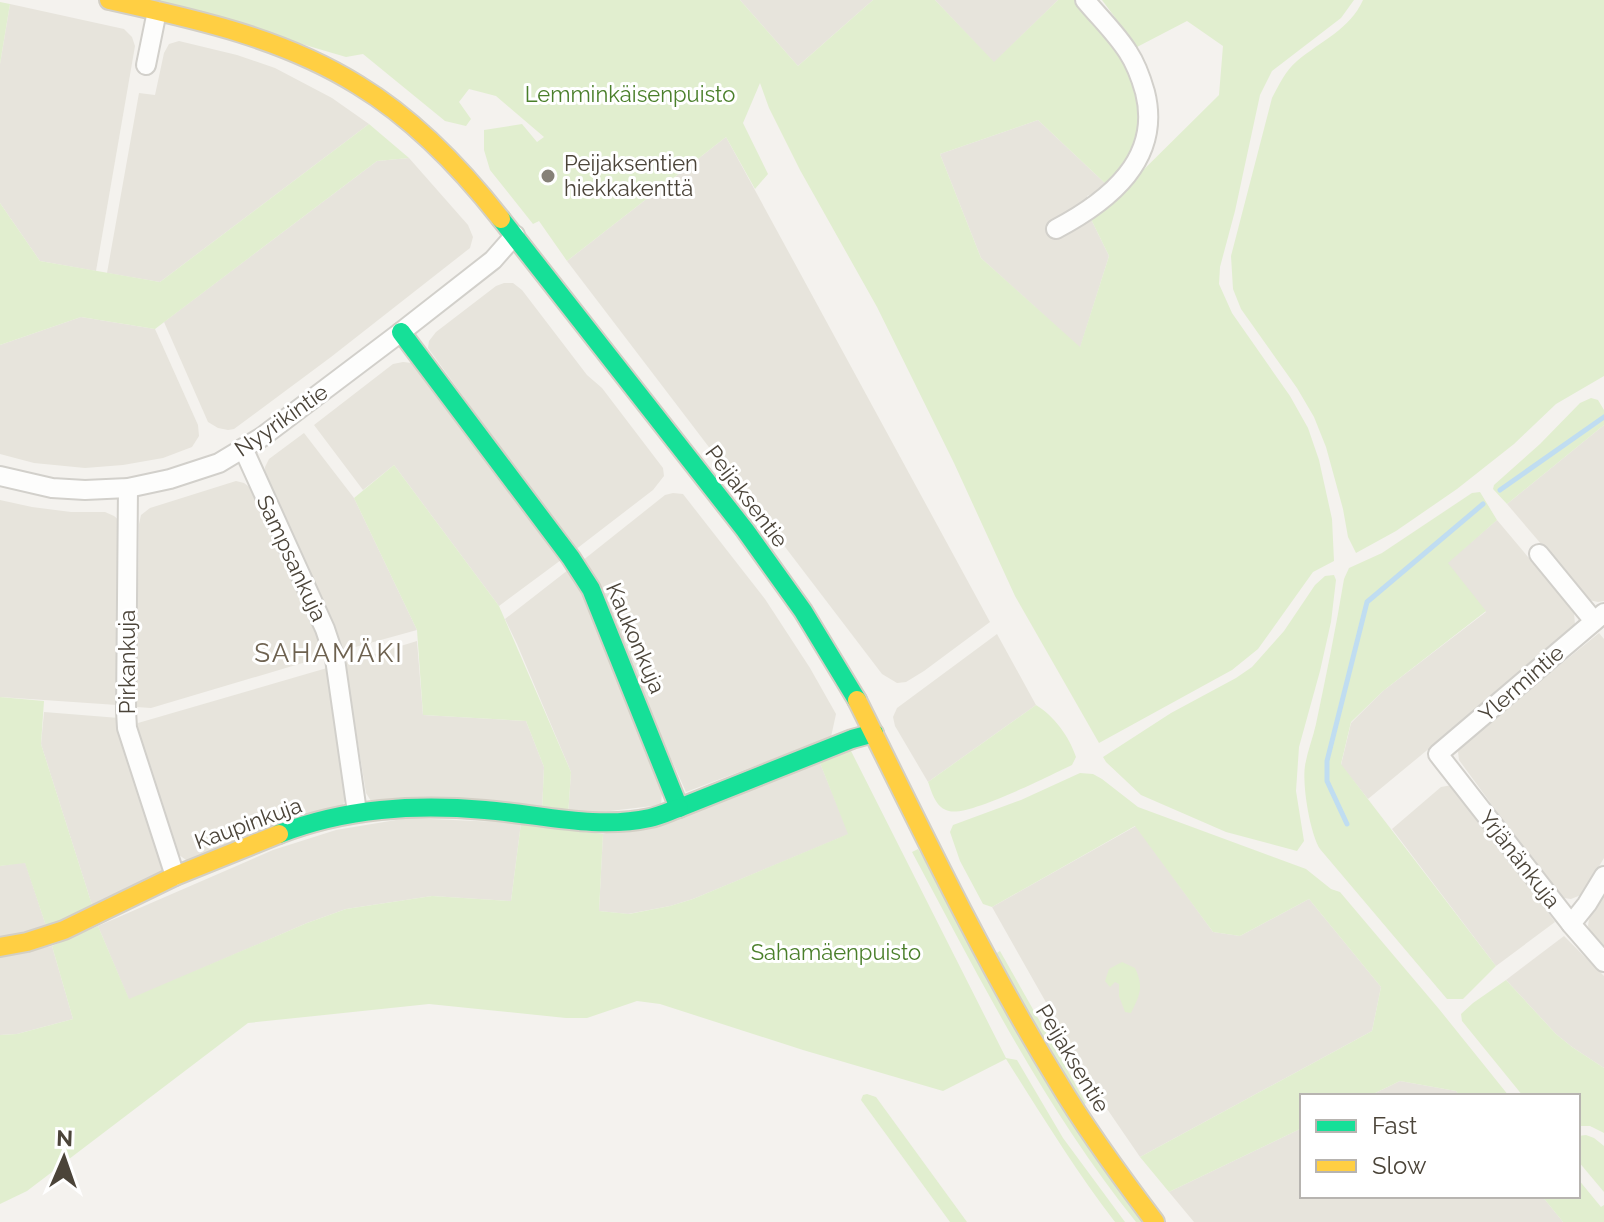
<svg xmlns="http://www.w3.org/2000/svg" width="1604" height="1222" viewBox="0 0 1604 1222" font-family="Raleway,sans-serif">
  <rect width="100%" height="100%" fill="#f4f2ee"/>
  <g fill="#e7e4dc">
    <polygon points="740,0 873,0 798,66"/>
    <polygon points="935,0 1058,0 994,63"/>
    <polygon points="10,4 124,29 132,37 135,46 96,271 40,261 0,203 0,64"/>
    <polygon points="179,41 237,55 275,68 332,98 369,124 160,282 107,273 139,93 155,95 164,53 169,44"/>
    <polygon points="1038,120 1109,187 1087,196 1089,215 1109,256 1080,348 981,258 940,154"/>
    <polygon points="726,137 990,622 924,671 906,682 897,683 882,674 567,261"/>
    <polygon points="409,158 468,225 473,237 470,248 331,357 234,429 228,430 218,428 208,422 164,322 377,161"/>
    <polygon points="504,283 513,283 522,290 587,375 602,388 663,468 664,476 653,490 575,550 428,348 429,341 436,332 496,286"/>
    <polygon points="81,317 155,329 198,425 199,436 192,447 163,458 123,465 85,468 34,463 0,454 0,345"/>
    <polygon points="403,362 412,363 561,560 499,606 394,465 363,490 314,425 393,364"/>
    <polygon points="1604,425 1604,601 1598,602 1589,600 1507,504"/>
    <polygon points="304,433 354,498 417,630 341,651 265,475 265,467 269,459"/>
    <polygon points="236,481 244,483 252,489 326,656 151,708 136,707 139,524 141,515 150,508"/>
    <polygon points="673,493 683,494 765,599 810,668 836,714 831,737 686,792 582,561 665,495"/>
    <polygon points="0,500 32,507 71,512 105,512 114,516 121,522 117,705 0,697"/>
    <polygon points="1497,520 1570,607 1574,612 1575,625 1564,637 1368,799 1341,765 1351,723 1383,691 1486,612 1447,563"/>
    <polygon points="568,570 583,596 662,793 661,805 568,816 571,772 517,644 505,619"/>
    <polygon points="1599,633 1604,639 1604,858 1585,890 1581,895 1571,899 1564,898 1555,891 1459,760 1458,752 1460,746 1506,706 1516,701"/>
    <polygon points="997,634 1036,705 928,782 895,726 893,717 897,708"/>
    <polygon points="417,641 423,715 526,721 544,767 542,811 371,801 366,793 345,663"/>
    <polygon points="327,668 348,794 341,809 189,862 179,855 137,729 138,723"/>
    <polygon points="44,712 119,718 162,861 163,871 93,908 41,744"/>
    <polygon points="820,763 849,834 693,899 670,906 628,914 599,911 603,834"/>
    <polygon points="1452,785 1459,791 1555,922 1496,966 1392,829 1441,787"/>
    <polygon points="408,818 521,823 511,901 432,896 346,909 307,923 129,1000 98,926 273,850 336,830"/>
    <polygon points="1136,826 1213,932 1240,936 1309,899 1381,987 1372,1031 1140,1157 1103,1103 992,907"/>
    <polygon points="25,862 47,929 0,939 0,866"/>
    <polygon points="1604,894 1604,952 1591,935 1588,926 1589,919"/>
    <polygon points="1564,936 1604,976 1604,1068 1572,1047 1556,1034 1506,980"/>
    <polygon points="52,946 73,1019 17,1034 0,1035 0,956"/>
    <polygon points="1400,1081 1456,1091 1460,1096 1369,1096"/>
    <polygon points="1302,1128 1302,1196 1542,1196 1563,1222 1194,1222 1169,1192"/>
  </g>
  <g fill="#e1eecf">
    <polygon points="151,0 740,0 798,66 873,0 935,0 994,62 1058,0 1081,0 1124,58 1142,98 1142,137 1109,187 1038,120 940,154 981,258 1080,347 1109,256 1089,215 1116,197 1219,95 1223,46 1187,21 1137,47 1102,0 1354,0 1341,18 1272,71 1260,95 1235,211 1220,267 1219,284 1232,313 1290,396 1308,428 1319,460 1332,519 1334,561 1313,572 1258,649 1232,670 1099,743 1015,596 954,463 877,307 800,170 769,108 760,83 743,123 768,174 755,189 726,137 567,261 539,221 533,224 490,170 484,150 484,130 522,124 537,142 544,137 496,96 469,89 459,102 471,119 466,126 445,121 363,54 346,57"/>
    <path d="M 1363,0 L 1604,0 L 1604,376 L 1556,404 L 1514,444 L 1457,489 L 1396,531 L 1356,553 L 1348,537 L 1343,509 L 1326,447 L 1314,417 L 1297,388 L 1241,309 L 1233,289 L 1231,256 L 1272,98 C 1279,85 1285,71 1297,61 C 1321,41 1350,29 1363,0 Z"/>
    <polygon points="0,2 10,4 0,64"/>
    <polygon points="369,124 409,158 377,161 155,329 81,317 0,345 0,203 40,261 160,282"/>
    <polygon points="1591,398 1598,400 1604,410 1604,425 1507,504 1493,489 1494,485 1540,444 1580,403"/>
    <polygon points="394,465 499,606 571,772 568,816 542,811 544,767 526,721 423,715 417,630 354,498"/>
    <path d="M 1480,492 L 1497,520 L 1448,563 L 1486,611 L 1383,691 L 1351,722 L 1341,764 L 1496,966 L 1463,999 L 1447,999 L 1320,849 C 1310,833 1302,785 1305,766 C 1307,752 1313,738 1316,724 C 1326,676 1336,628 1344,579 L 1349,568 L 1382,553 L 1472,493 Z"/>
    <polygon points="1334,575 1336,580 1331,622 1320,671 1299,747 1296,791 1304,841 1297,851 1226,832 1141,795 1106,762 1103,757 1171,713 1236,678 1252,667 1284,631 1315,585 1325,576"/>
    <polygon points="0,697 44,701 41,744 93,908 47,929 25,863 0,866"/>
    <path d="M 1036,705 C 1054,716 1069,736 1076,757 L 1072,765 C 1051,775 968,817 949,811 C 936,808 932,793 928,782 Z"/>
    <path d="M 850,749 L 1006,1058 L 1017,1060 L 1063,1138 L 1125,1222 L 1115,1222 C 1075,1170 1041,1114 1006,1059 L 943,1091 L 803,1050 L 660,1004 L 637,1001 L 587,1018 L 566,1018 L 429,1004 L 248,1023 L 27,1191 L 0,1204 L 0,1035 L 17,1034 L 73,1019 L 52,946 L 98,926 L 129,999 L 307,923 L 346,909 L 432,896 L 511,901 L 521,823 L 603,834 L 599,911 L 629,914 L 670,906 L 693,899 L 848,834 L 820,763 Z"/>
    <polygon points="1080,773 1093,774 1102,779 1138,807 1306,869 1331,889 1340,892 1439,1009 1509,1096 1460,1096 1456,1091 1400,1081 1369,1096 1302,1096 1302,1128 1169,1192 1140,1157 1372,1031 1381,987 1309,899 1240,936 1213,932 1135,826 992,907 983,904 960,861 950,832 953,825 1021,800"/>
    <path d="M 918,849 L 1143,1222 L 1136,1222 C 1045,1109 980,979 912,852 Z"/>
    <polygon points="1000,951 1086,1103 1081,1106 995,954"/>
    <path d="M 1122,962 L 1135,968 C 1144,987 1140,995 1131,1013 L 1125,1012 L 1119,996 L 1119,984 L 1115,982 L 1110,987 L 1105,981 L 1109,969 Z"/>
    <polygon points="1506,980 1556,1034 1572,1047 1604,1068 1604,1133 1590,1126 1578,1126 1578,1096 1523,1096 1462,1021 1461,1014 1473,1003"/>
    <polygon points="867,1094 876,1097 967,1222 950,1222 861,1100 863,1095"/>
    <polygon points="1586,1135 1594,1138 1604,1146 1604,1192 1578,1161 1578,1136"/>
    <polygon points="1578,1179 1601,1207 1604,1205 1604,1222 1563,1222 1542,1196 1578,1196"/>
  </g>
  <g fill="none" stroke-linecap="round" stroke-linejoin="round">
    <g stroke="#c0ddf1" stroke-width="5">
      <polyline points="1500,490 1604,417"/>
      <polyline points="1347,824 1327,781 1327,761 1367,602 1483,504"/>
    </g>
    <defs>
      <g id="street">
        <polyline points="146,65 157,11"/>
        <path d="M 1056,229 C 1109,201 1162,159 1145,92 C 1141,78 1136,64 1128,52 C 1116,33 1099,17 1085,0"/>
        <polyline points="243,448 325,629 335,659 357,812"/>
        <polyline points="0,476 52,488 85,490 128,488 170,479 219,463 262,437 401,332 493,260 515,235"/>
        <polyline points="128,488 126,711 127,728 175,876"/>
        <polyline points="1539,554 1594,621"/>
        <polyline points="1604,613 1438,754 1571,924 1604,962"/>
        <polyline points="1571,924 1587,904 1604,876"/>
      </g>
      <g id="fast">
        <polyline points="501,219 745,530 803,611 857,700"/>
        <polyline points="401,332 571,558 591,589 679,808 852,739 874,733"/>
        <path d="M 279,834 C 346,808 415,804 485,810 C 539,814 596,830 650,818 C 660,816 670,811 679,808"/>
      </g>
      <g id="slow">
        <path d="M 109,0 C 195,19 283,38 358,85 C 414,119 461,168 501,219"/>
        <path d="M 857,700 C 921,829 983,960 1058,1082 C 1087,1131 1121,1177 1155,1222"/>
        <polyline points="0,947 27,942 64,930 175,876 279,834"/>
      </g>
    </defs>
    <use href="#street" stroke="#d2d0cb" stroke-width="22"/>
    <use href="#fast" stroke="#d3cfc5" stroke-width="22"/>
    <use href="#slow" stroke="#d3cfc5" stroke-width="22"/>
    <use href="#street" stroke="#fdfdfc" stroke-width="18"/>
    <use href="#fast" stroke="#16e098" stroke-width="18"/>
    <use href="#slow" stroke="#ffcf43" stroke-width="18"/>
  </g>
  <circle fill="#868178" stroke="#fff" stroke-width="3" cx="548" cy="176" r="8"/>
  <g text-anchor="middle" stroke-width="6" stroke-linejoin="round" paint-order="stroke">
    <g font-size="22" fill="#4a7f2a" stroke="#fff">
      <text x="630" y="102">Lemminkäisenpuisto</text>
      <text x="836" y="960">Sahamäenpuisto</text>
    </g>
    <g font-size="22" fill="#4b4439" stroke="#fff" text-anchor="start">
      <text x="564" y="171">Peijaksentien<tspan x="564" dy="25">hiekkakenttä</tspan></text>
    </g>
    <g font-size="22" fill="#4b4439" stroke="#fff">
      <text transform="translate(281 420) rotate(-35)" y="8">Nyyrikintie</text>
      <text transform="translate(747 496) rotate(53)" y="8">Peijaksentie</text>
      <text transform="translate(292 558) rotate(65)" y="8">Sampsankuja</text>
      <text transform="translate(636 638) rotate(67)" y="8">Kaukonkuja</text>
      <text transform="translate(127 662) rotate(-90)" y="8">Pirkankuja</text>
      <text transform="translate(1521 683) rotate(-41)" y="8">Ylermintie</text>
      <text transform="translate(248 823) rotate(-20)" y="8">Kaupinkuja</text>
      <text transform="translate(1520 859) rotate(52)" y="8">Yrjänänkuja</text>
      <text transform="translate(1073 1058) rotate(59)" y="8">Peijaksentie</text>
    </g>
    <g font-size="26" letter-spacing="2" fill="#6e6250" stroke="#fff">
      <text x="329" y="662">SAHAMÄKI</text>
    </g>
  </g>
  <rect x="1300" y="1094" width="280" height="104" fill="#ffffff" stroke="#b7b4b0" stroke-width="2"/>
  <rect x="1316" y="1120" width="40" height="12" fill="#16e098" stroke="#b7b4b0" stroke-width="2"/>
  <text x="1372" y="1134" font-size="24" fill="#4b4439">Fast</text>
  <rect x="1316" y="1160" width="40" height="12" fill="#ffcf43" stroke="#b7b4b0" stroke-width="2"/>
  <text x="1372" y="1174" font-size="24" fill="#4b4439">Slow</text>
  <g transform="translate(64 1158) rotate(2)" stroke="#ffffff" stroke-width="6" paint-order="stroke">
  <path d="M0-6L14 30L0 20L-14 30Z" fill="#4b4439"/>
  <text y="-12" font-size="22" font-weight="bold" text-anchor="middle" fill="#4b4439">N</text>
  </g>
</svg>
